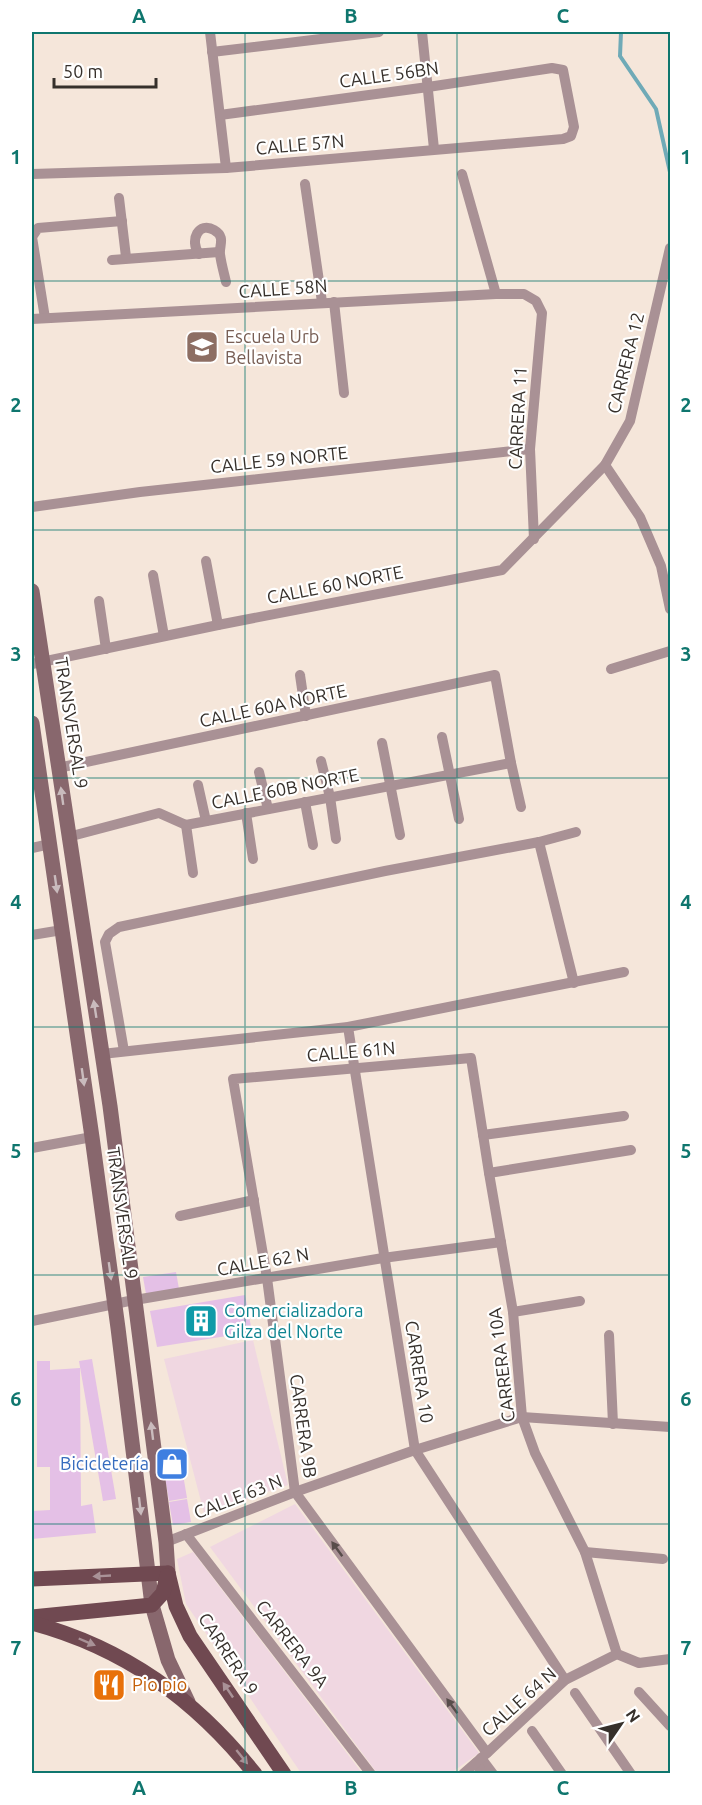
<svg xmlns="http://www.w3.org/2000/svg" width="702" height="1805" viewBox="0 0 702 1805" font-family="Ubuntu,sans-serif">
  <rect width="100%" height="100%" fill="#f5e6da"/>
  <g fill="#f0d7e1">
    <polygon points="253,1340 288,1485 204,1513 164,1359"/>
    <polygon points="295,1504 479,1753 451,1773 377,1773 210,1547"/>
    <polygon points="193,1552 362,1773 301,1773 186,1604 177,1559"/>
  </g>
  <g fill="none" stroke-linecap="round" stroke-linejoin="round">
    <polyline stroke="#6faab7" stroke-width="4" points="621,32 620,56 656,109 670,172"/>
  </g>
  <g fill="#e4c0e6">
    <polygon points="176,1272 179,1289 146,1294 143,1277"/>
    <polygon points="245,1295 252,1332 157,1347 150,1311"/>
    <polygon points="92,1359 116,1499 103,1501 79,1361"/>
    <polygon points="37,1361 50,1361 50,1370 80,1368 81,1506 92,1504 96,1533 32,1539 32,1511 50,1510 50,1467 37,1467"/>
    <polygon points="179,1451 187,1498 169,1501 161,1453"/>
    <polygon points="187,1499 191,1522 173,1525 169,1502"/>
  </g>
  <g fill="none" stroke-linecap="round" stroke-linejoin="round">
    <g stroke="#a99195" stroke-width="10">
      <polyline points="210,32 226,168"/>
      <polyline points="422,32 434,149"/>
      <polyline points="212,52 379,32"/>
      <polyline points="32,174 226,168 563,139 571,136 574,127 563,70 552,68 428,87 220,115"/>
      <polyline points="462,174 496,294"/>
      <polyline points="305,184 322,302"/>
      <polyline points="119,198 126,257"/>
      <path d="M 199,254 C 189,240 199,221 214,230 C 226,237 219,245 220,254 C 221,263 224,273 226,282"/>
      <polyline points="112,260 219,252"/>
      <polyline points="334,302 344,393"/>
      <polyline points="45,318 32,237 38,228 122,221"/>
      <polyline points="32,319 496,294 524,294 536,301 542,313 530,449 534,539"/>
      <polyline points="605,465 640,517 661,566 670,609"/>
      <polyline points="32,507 140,492 530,449"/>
      <polyline points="206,561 218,625"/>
      <polyline points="153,575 164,636"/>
      <polyline points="99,601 106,649"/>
      <polyline points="32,664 218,625 502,570 605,465 630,421 670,248"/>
      <polyline points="611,669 670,651"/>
      <polyline points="300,675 306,716"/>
      <polyline points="442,737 459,819"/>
      <polyline points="382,743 400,835"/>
      <polyline points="321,761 330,797 336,839"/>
      <polyline points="58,768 495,675 511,763 521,807"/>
      <polyline points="259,772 268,809"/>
      <polyline points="198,785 206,821"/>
      <polyline points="305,802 313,845"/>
      <polyline points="246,813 253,859"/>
      <polyline points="186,825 193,873"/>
      <polyline points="68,837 159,813 186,825 511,763"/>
      <polyline points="539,842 574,983"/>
      <polyline points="32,848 50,844"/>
      <polyline points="32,935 62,930"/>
      <polyline points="348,1027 415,1450 565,1680"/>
      <polyline points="124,1051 105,942 109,934 119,927 385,871 539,842 576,832"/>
      <polyline points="102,1054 348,1027 624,972"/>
      <polyline points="483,1135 624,1116"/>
      <polyline points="32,1148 92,1137"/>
      <polyline points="489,1173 631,1150"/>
      <polyline points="180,1216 254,1200"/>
      <polyline points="513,1312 580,1301"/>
      <polyline points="32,1321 129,1301 383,1258 501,1242"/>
      <polyline points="609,1335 613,1424"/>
      <polyline points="186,1534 371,1774"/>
      <polyline points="166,1542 295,1492 415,1450 522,1417 670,1427"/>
      <polyline points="585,1552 663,1559"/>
      <polyline points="639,1692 670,1726"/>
      <polyline points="575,1693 631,1774"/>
      <polyline points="532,1731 562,1774"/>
      <polyline points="487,1753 295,1492 267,1278 233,1079 471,1058 489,1173 513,1312 522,1417 535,1453 585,1552 617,1654"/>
      <polyline points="481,1758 493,1774"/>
      <polyline points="476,1763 483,1774"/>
      <polyline points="463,1774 487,1753 565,1680 617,1654 639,1663 670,1659"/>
    </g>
    <g stroke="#88676d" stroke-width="15">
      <polyline points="32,591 110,1106 166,1542 168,1573"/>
      <polyline points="32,723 92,1137 118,1328 152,1605 168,1660 188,1702"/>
    </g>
    <g stroke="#704951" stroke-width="15">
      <polyline points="168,1573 176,1606 190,1636 284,1774"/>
      <polyline points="32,1579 168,1573"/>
      <polyline points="32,1617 152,1605 163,1593 167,1576"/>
      <path d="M 32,1623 C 125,1648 195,1699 255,1774"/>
    </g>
  </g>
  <defs><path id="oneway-solid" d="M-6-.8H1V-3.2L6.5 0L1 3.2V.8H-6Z" transform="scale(1.5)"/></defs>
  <g fill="#c9bbbd">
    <use href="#oneway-solid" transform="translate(62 796) rotate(-98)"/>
    <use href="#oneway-solid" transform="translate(56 884) rotate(82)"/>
    <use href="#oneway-solid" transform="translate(95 1009) rotate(-99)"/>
    <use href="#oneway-solid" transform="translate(83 1077) rotate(82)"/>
    <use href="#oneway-solid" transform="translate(110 1271) rotate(82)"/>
    <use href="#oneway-solid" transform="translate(152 1431) rotate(-97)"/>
    <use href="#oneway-solid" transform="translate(140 1506) rotate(83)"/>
  </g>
  <g fill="#584d4b">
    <use href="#oneway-solid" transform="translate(337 1549) rotate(-126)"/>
    <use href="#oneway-solid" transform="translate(452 1706) rotate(-126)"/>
  </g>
  <g fill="#a99297">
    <use href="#oneway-solid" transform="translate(102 1576) rotate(177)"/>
    <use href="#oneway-solid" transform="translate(87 1642) rotate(23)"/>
    <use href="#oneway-solid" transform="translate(228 1690) rotate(-124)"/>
    <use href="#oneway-solid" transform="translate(242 1757) rotate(51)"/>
  </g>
  <path fill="none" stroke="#0f766e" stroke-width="1.5" stroke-opacity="0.55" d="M 245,32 L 245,1774M 457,32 L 457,1774M 32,281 L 670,281M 32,530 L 670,530M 32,778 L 670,778M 32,1027 L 670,1027M 32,1275 L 670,1275M 32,1524 L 670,1524"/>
  <defs>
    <symbol id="school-square" viewBox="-11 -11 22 22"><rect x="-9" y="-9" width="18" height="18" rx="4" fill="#8d6e63" stroke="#fff"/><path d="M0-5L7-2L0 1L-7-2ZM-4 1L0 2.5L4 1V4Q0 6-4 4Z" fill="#fff"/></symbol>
    <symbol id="building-square" viewBox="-11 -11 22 22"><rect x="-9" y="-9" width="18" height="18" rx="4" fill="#0f9aa8" stroke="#fff"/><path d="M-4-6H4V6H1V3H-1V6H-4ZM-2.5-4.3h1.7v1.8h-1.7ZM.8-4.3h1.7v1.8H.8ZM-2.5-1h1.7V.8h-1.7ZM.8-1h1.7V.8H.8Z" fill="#fff"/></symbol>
    <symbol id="shop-square" viewBox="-11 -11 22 22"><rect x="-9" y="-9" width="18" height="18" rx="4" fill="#3f7fe0" stroke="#fff"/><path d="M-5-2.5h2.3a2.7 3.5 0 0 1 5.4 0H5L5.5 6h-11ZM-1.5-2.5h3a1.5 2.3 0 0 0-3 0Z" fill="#fff"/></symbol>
    <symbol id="restaurant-square" viewBox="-11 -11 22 22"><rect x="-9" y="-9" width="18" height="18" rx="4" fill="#e8710a" stroke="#fff"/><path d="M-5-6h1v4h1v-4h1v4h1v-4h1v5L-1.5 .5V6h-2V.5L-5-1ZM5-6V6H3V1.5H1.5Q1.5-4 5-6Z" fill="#fff"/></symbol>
  </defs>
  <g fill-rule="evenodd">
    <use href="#school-square" x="183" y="328" width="38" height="38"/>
    <use href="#building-square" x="182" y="1302" width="38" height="38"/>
    <use href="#shop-square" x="153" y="1445" width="38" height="38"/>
    <use href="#restaurant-square" x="90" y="1666" width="38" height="38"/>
  </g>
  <g text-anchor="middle" stroke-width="4.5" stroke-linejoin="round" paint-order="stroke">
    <g font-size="18" fill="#36302b" stroke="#fff">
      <text transform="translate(389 75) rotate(-8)" y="6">CALLE 56BN</text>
      <text transform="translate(300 145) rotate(-5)" y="6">CALLE 57N</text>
      <text transform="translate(283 289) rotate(-4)" y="6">CALLE 58N</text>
      <text transform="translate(626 363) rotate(-76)" y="6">CARRERA 12</text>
      <text transform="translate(518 418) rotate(-87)" y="6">CARRERA 11</text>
      <text transform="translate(279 460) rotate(-6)" y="6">CALLE 59 NORTE</text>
      <text transform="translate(335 585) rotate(-11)" y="6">CALLE 60 NORTE</text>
      <text transform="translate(273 706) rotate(-12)" y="6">CALLE 60A NORTE</text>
      <text transform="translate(71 723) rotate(81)" y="6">TRANSVERSAL 9</text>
      <text transform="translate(285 789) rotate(-11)" y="6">CALLE 60B NORTE</text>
      <text transform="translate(351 1052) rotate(-5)" y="6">CALLE 61N</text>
      <text transform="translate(122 1213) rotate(82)" y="6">TRANSVERSAL 9</text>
      <text transform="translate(263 1262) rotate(-10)" y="6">CALLE 62 N</text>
      <text transform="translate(502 1365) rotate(-97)" y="6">CARRERA 10A</text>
      <text transform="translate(419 1372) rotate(81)" y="6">CARRERA 10</text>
      <text transform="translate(303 1426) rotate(82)" y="6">CARRERA 9B</text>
      <text transform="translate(238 1497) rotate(-21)" y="6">CALLE 63 N</text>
      <text transform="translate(292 1644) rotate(52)" y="6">CARRERA 9A</text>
      <text transform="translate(228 1654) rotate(57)" y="6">CARRERA 9</text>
      <text transform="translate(519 1702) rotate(-42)" y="6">CALLE 64 N</text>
    </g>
    <g font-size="18" fill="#785e54" stroke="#fff" text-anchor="start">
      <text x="225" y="343">Escuela Urb<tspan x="225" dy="21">Bellavista</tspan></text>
    </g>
    <g font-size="18" fill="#0d838f" stroke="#fff" text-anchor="start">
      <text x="224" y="1317">Comercializadora<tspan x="224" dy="21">Gilza del Norte</tspan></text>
    </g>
    <g font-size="18" fill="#366cbe" stroke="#fff" text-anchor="end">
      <text x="149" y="1470">Bicicletería</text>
    </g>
    <g font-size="18" fill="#c56008" stroke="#fff" text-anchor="start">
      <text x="132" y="1691">Pio pio</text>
    </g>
  </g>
  <rect width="702" height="1805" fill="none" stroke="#ffffff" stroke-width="66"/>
  <g transform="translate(621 1724) rotate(55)" stroke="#ffffff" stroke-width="4.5" paint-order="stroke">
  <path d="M0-4.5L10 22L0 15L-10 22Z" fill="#36302b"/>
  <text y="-9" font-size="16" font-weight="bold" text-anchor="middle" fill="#36302b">N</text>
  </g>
  <path d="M54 78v9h102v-9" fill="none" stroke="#36302b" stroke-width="3"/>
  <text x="63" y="78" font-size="18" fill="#36302b" stroke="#ffffff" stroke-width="4.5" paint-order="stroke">50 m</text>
  <rect x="33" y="33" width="636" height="1739" fill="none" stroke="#0f766e" stroke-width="2"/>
  <g font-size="20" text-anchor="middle" font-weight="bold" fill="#0f766e">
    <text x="139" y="23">A</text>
    <text x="351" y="23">B</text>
    <text x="563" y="23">C</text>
    <text x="16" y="164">1</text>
    <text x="686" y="164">1</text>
    <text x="16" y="412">2</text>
    <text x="686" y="412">2</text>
    <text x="16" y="661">3</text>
    <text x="686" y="661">3</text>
    <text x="16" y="909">4</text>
    <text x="686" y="909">4</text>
    <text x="16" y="1158">5</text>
    <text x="686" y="1158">5</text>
    <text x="16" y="1406">6</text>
    <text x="686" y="1406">6</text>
    <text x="16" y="1655">7</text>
    <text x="686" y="1655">7</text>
    <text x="139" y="1795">A</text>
    <text x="351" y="1795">B</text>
    <text x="563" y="1795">C</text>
  </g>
</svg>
